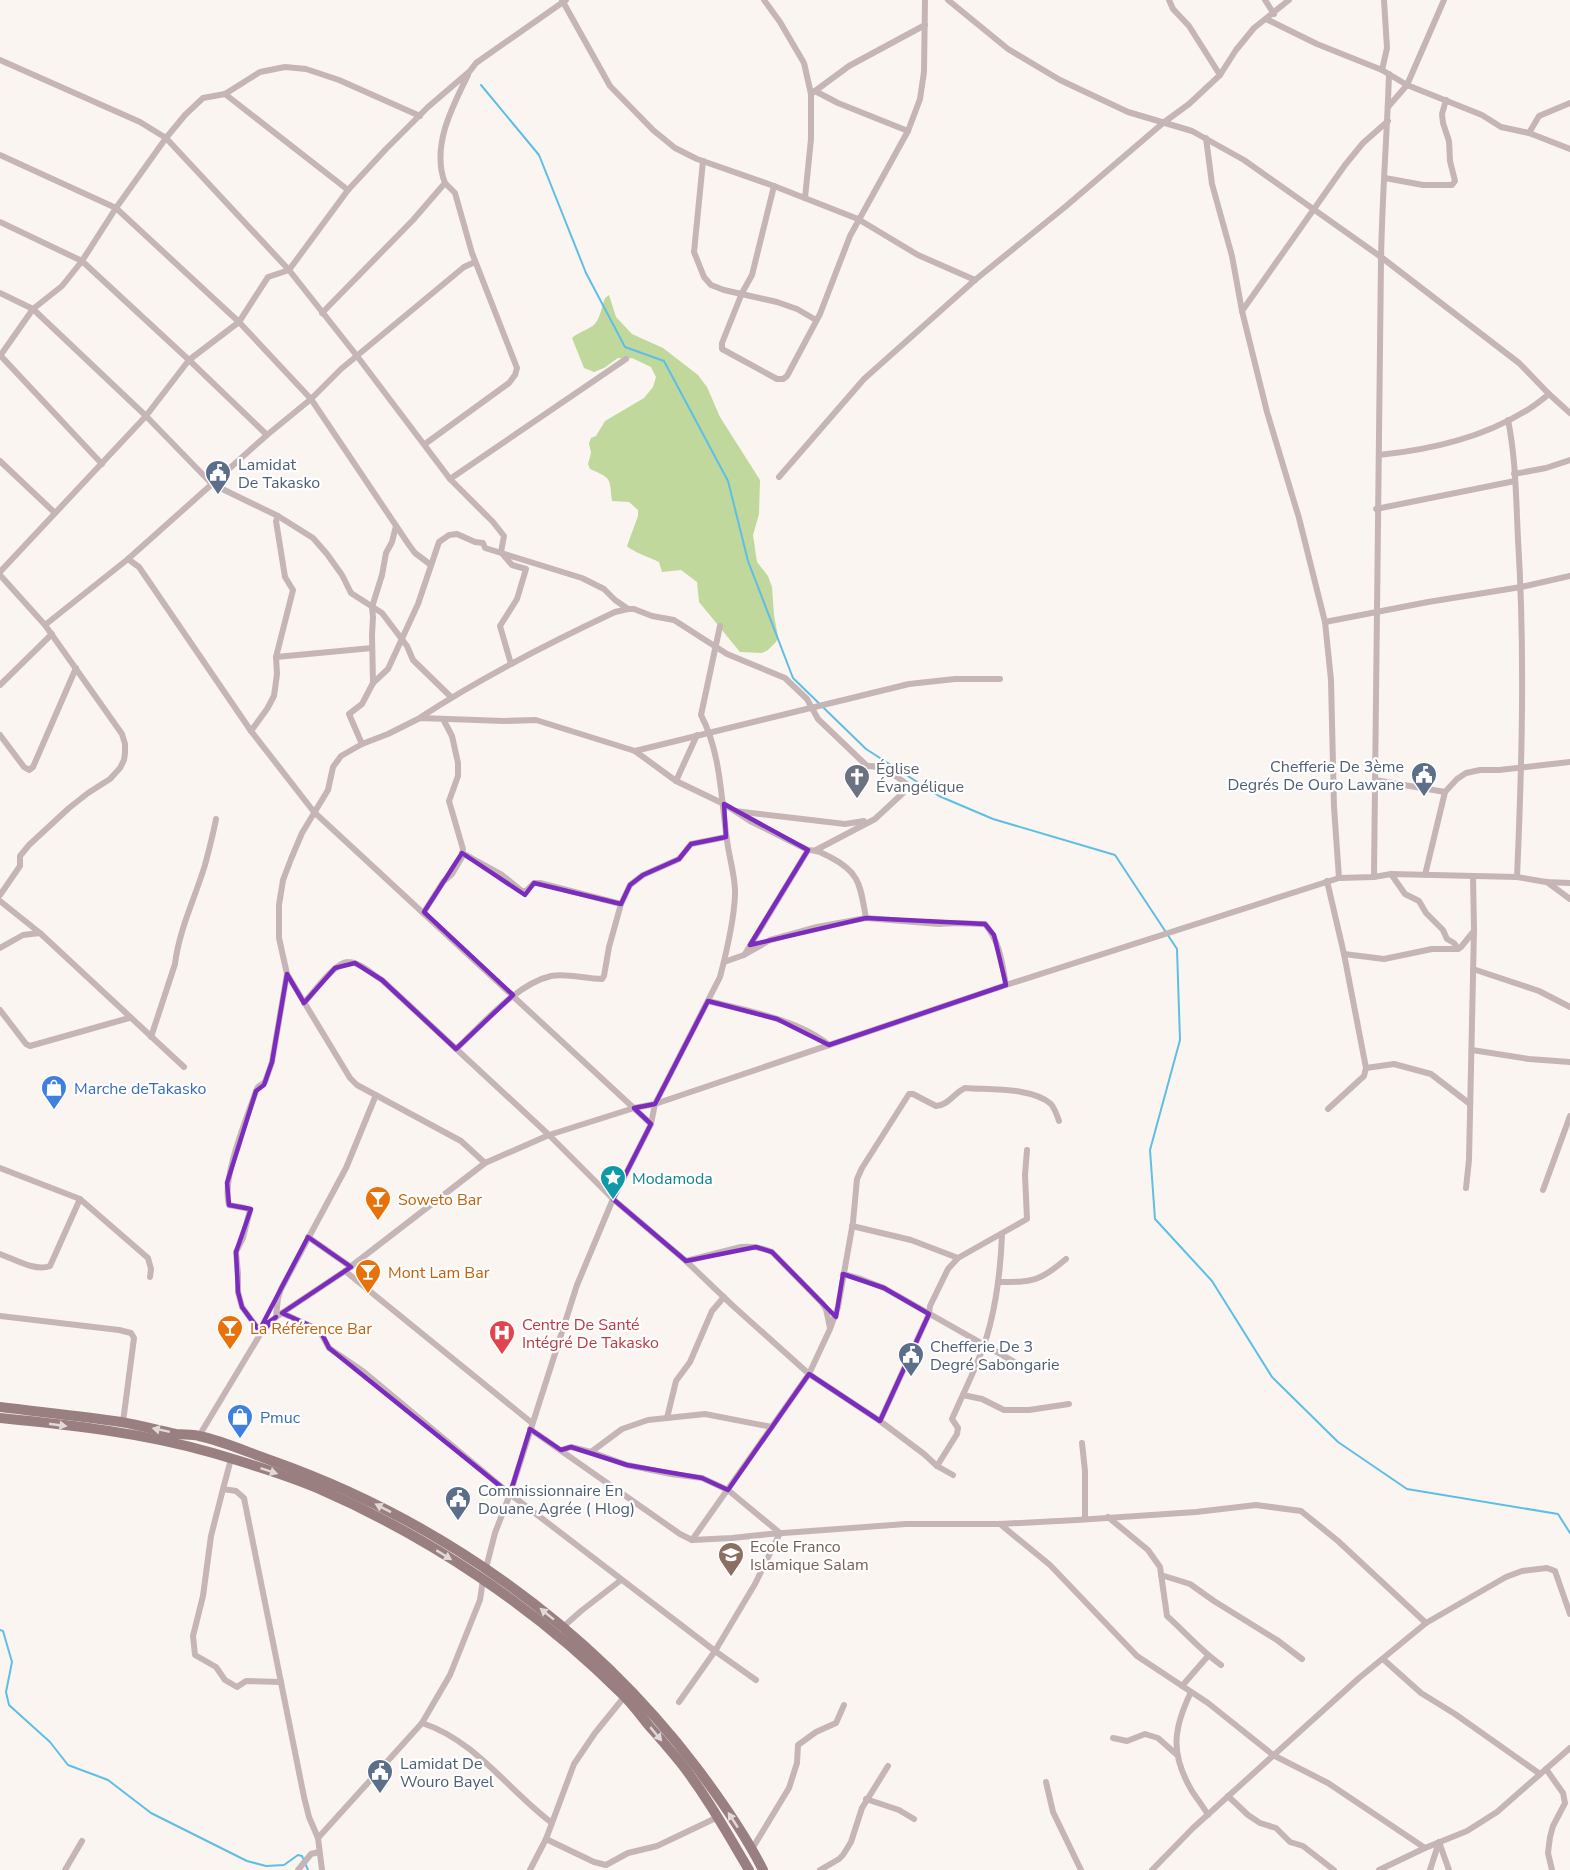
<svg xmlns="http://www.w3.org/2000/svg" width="1570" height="1870" viewBox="0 0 1570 1870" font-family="'Nunito Sans',sans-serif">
  <rect width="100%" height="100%" fill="#fbf5f1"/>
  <path fill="#c0d89b" d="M 609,295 L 616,317 L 632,334 L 663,348 L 698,375 L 707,387 L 720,417 L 760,480 L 759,514 L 753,535 L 757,562 L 768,576 L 772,587 L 774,615 L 778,637 L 776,642 L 768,650 L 762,653 L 740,652 L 699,602 L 697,582 L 681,570 L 662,572 L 659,562 C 651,558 631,551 627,546 L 638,516 L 638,510 L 629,502 L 612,501 C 609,478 613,479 590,469 L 588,464 L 591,453 L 589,443 L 591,438 L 596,436 L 605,421 L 644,398 L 653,387 L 656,377 L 651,367 L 632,358 L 626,359 L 618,358 L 604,368 L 594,372 L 584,368 L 572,338 C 577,333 583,332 589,328 C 600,324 601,308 605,298 Z"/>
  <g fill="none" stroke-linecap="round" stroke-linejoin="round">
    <g stroke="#5ebee6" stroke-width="2">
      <polyline points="481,85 539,155 586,273 625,347 664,361 728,481 748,561 793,678 866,749 939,796 993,819 1115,855 1177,949 1180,1040 1150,1150 1155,1219 1212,1281 1272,1377 1338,1442 1407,1489 1558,1514 1570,1533"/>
      <polyline points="0,1630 3,1631 12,1662 6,1692 9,1705 50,1742 68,1765 108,1780 151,1813 247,1861 266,1866 284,1865 298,1855 302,1856 308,1870"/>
    </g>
    <g stroke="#c5b5b6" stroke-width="6">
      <polyline points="562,0 610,86 653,130 675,148 697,159 774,186 858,219 918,255 975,280"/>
      <polyline points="764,0 780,22 804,63 811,94 811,139 805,198"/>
      <polyline points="948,0 1008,49 1060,80 1128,112 1192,131 1244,160 1381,257 1519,363 1549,394 1570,413"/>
      <polyline points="1169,0 1173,9 1189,26 1220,75"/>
      <polyline points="1265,0 1274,14"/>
      <polyline points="1266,19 1317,44 1382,70 1407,85 1482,115 1501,127 1529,133 1570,149"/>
      <polyline points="0,60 140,122 166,138 289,270 357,356 450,479 493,522 504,536 501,552 512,565 526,569 517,599 500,626 511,664"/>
      <polyline points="1382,70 1387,48 1384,0"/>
      <polyline points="815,91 838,103 908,131"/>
      <polyline points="225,94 348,190"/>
      <polyline points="811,94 849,66 925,25"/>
      <polyline points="1388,107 1407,85 1444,0"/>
      <polyline points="1529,133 1539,116 1570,103"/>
      <polyline points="1206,138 1212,184 1232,256 1242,311 1267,412 1299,518 1325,622 1331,680 1334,807 1339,878"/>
      <polyline points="0,155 116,208 239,322 311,399 409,545 415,553 431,565"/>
      <polyline points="703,161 694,252 704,277 711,285 724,290 777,302 797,309 816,320"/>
      <polyline points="1385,178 1423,185 1452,185 1455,181 1450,161 1449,141 1443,123 1442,114 1446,100"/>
      <polyline points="774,186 752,275 742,293 722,343 722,349 777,379 783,379 787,376 820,314 850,236 908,131 920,99 924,72 925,0"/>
      <polyline points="0,222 82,261 189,360 267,435"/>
      <polyline points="0,293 33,309 146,416 212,484 278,516 313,538 327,554 342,575 351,593 382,613 407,646 413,660 451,697"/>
      <polyline points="1242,311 1345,165 1363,143 1388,121"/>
      <path d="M 322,313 L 413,220 L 445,183 C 431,147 452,107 468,75"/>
      <polyline points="0,355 102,464"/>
      <polyline points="0,356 33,309 62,286 82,261 116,208 166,138 185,115 203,98 225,94 260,72 285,67 306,69 339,80 420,116"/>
      <path d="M 1508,420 C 1516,459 1516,500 1518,539 C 1525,652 1522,764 1517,877"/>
      <polyline points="425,444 509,383 515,375 517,368 472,253 455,193 445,183"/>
      <path d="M 1379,455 C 1428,450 1479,439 1522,413 C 1532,408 1540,401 1549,394"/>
      <polyline points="0,461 55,513"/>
      <polyline points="1514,474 1546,468 1570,460"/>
      <polyline points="779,477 864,379 975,280 1065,207 1163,123 1189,104 1220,75 1236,50 1254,28 1289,0"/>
      <polyline points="450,479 626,359"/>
      <polyline points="1376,509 1515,481"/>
      <polyline points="128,559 139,567 251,731 314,812 651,1124"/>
      <polyline points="0,572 146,416 189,360 239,322 268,277 289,270 348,190 386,149 428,107 470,71 476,63 566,0"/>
      <polyline points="0,575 45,625 128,559 267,435 311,399 341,369 464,267 475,262"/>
      <polyline points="1325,622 1428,602 1521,587 1570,576"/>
      <polyline points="276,657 372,648"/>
      <polyline points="373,683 372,635 373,617 372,607 382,575 386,553 392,542 396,526"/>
      <polyline points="0,685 52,634"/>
      <path d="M 421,717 C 482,677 549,643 615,612 L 628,609 L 634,609 L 652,616 L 674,620 L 727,654 L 785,678 L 807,699 L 818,719 L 867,766 C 884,765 895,776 908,785 L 903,793 L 875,819 L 816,850"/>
      <polyline points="251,731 267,709 274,696 277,674 276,657 293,590 285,577 276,521 278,516"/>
      <polyline points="0,735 24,767 29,770 33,767 76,668"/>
      <polyline points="362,744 349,714 362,704 373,683 388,669 418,604 439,542 449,535 457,534 475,542 483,543 485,548 582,578 604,589 615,600 628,609"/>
      <polyline points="635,751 909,684 955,679 1000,679"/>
      <polyline points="1375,780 1445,792"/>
      <polyline points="676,781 697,735"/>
      <polyline points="735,811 845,824 864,821"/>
      <polyline points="462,853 502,875 522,891 526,891 534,883 540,883 621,904"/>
      <polyline points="1391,874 1405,894 1419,901 1426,913 1443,930 1447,939 1454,943 1458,949"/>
      <polyline points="1425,875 1445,792 1457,779 1466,773 1480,770 1499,770 1570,762"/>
      <path d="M 1374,877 C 1375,671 1377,465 1381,260 C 1382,198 1387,136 1389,74"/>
      <polyline points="1327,881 1344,954 1366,1068 1364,1076 1328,1109"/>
      <polyline points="1547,882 1570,899"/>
      <polyline points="0,895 20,866 20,856 29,845 69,808 88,793 110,779 120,768 124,760 125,753 125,744 122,734 45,625"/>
      <polyline points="0,901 40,933 184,1067"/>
      <polyline points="424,912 443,882 452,874 462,857 463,849 449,801 458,776 458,763 452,736 443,719"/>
      <polyline points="0,948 23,935 40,933"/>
      <polyline points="745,954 808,850"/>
      <polyline points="1344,954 1384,959 1432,949 1458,949 1461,947 1474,931"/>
      <path d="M 724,962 L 744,955 L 770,940 L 817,927 L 866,918 L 939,924 C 954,922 970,924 985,924 C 1000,942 1002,962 1006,985"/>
      <polyline points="1473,969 1539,991 1570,1007"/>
      <path d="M 708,1001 C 745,1010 799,1020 829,1045"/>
      <path d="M 304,1003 C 313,993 336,961 348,962 C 360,962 372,974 382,980 L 549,1135 L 613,1199 L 686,1261 L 732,1305 L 809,1374 L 880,1421 L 924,1454 L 937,1466 L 953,1475"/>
      <polyline points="0,1010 26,1044 30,1046 129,1018"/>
      <path d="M 151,1037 L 175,964 C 179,930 195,898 205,865 C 209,850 213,835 216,819"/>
      <path d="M 456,1049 C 482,1025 516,984 551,976 C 568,973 585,979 602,979 L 604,976 L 609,947 L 621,904 L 630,885 L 643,875 L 679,859 L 691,844 L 726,837"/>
      <polyline points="1472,1050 1529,1059 1570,1062"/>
      <polyline points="1366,1068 1394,1064 1431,1074 1470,1104"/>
      <path d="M 485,1163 L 461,1141 L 357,1085 L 350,1078 L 287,974 L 279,938 L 279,905 L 283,880 L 291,859 L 302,833 L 328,790 L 333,767 L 341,756 L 362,744 L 388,734 L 420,718 L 504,721 L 536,720 L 635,751 L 676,781 L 724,804 L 750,821 L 808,850 C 817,850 822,853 830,857 C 861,873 860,886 866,918"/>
      <polyline points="0,1168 80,1199 148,1258 151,1269 150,1277"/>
      <polyline points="1466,1188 1469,1160 1474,930 1473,876"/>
      <polyline points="1543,1190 1570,1116"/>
      <polyline points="852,1226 911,1240 958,1258"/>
      <polyline points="308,1237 351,1267"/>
      <path d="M 0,1254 C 14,1259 36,1272 50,1266 L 80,1199"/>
      <path d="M 686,1261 L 741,1247 C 753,1246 761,1247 772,1252 L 822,1303 L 826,1309 L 830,1328"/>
      <polyline points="345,1271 532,1423"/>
      <polyline points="843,1274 861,1279 884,1288 1025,1368"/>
      <path d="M 998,1282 C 1033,1282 1039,1282 1066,1259"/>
      <polyline points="282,1313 319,1330 329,1348 364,1372 510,1494 715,1651 756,1680"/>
      <polyline points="0,1316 119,1330 131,1333 134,1338 123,1422"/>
      <polyline points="276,1317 278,1298 281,1289 346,1168 376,1095"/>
      <path d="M 261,1333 L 242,1307 L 238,1292 L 238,1274 L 236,1252 L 243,1238 L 250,1210 L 245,1208 L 229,1205 C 221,1179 247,1118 256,1091 L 258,1087 L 265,1082 L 272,1062 L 287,974"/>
      <polyline points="963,1395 982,1399 1004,1410 1029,1410 1069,1404"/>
      <polyline points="667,1418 676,1381 690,1362 712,1311 724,1297"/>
      <polyline points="880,1421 929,1314 930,1306 948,1269 958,1258 1027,1219 1025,1175 1027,1150"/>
      <polyline points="530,1429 680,1534 692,1540 732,1538 770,1534 906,1524 1000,1524 1077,1520 1196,1512 1256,1505 1301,1511 1338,1541 1426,1623"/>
      <polyline points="199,1436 261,1333 276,1317 345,1271 485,1163 549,1135 634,1108 655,1104 1006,985 1339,878 1374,877 1391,874 1517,877 1546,882 1570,883"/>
      <polyline points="1082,1443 1085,1471 1085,1519"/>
      <polyline points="561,1450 571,1447 591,1452 622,1429 648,1420 705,1414 772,1427"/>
      <polyline points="591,1452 627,1465 671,1474 702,1478 728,1490 780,1533 755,1584 715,1651 679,1702"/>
      <polyline points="231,1459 223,1489 236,1491 244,1498 304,1797 309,1817 318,1838 322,1870"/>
      <path d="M 937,1466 L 957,1434 L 958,1428 L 952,1419 C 965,1389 982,1357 990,1325 C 997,1297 1001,1262 1002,1234"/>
      <polyline points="223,1489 211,1536 203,1596 193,1636 195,1655 216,1667 225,1680 237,1687 246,1681 281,1682"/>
      <path d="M 1108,1517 L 1148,1550 L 1160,1567 L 1167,1616 C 1185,1632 1201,1651 1221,1665"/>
      <polyline points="1000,1524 1050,1565 1137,1656 1208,1703 1273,1755 1328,1783 1425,1848 1467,1831 1497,1812 1570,1748"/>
      <path d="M 692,1540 L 809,1374 L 830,1329 L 838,1307 L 853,1222 L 857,1179 L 862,1168 L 909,1094 L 913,1094 L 936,1106 C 949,1105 954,1093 965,1088 C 990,1090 1032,1087 1051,1104 C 1055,1109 1057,1115 1059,1121"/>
      <path d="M 486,1568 L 495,1533 L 510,1494 L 577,1285 L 613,1199 L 651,1124 L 655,1104 L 720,977 C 726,954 734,919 735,895 C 736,878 729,858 727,840 C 721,799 721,753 701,715 L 720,626"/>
      <polyline points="1161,1575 1190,1584 1214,1601 1277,1640 1302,1659"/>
      <polyline points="563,1627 581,1611 621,1580"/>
      <polyline points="1383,1659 1421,1693 1455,1714 1540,1774"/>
      <polyline points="1182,1686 1208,1656"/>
      <path d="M 1191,1692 C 1173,1729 1170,1754 1192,1791 C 1197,1799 1203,1806 1208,1815"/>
      <path d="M 422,1723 C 475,1740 509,1791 552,1823"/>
      <polyline points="1113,1738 1127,1741 1145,1734 1158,1738 1176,1754"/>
      <polyline points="1546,1769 1563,1793 1565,1803 1553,1826 1550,1837 1548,1853 1552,1870"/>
      <polyline points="1046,1782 1053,1812 1081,1870"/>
      <polyline points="1228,1796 1248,1815 1260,1823 1276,1828 1290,1842 1303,1846 1334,1870"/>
      <polyline points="866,1799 899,1810 914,1819"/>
      <polyline points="318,1838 422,1723 450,1675 480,1600 483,1580"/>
      <polyline points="546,1839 594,1862 606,1865 628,1853 657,1846 718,1817"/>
      <polyline points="1439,1842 1449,1870"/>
      <polyline points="752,1849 789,1788 797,1763 798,1745 816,1732 836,1723 844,1705"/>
      <polyline points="65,1870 82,1841"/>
      <polyline points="298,1870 311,1854 319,1852"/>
      <polyline points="530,1870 546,1839 574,1764 595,1733 625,1696"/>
      <polyline points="820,1870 839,1859 843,1855 851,1842 862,1808 888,1766"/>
      <polyline points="1152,1870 1193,1828 1359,1678 1426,1623 1506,1577 1522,1571 1547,1568 1555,1571 1570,1614"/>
      <polyline points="1379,1870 1425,1848"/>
      <polyline points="1430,1870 1439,1842"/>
    </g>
    <g stroke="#9a7f81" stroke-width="10">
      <path d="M 0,1407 C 40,1412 81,1416 121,1422 C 139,1425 157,1430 176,1434 C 183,1435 192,1434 199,1436 C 223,1441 247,1452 270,1460 C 438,1519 589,1626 697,1768 C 721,1800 745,1834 763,1870"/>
      <path d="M 0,1418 C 71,1425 144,1433 213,1453 C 247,1463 284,1474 317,1488 C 430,1537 536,1608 623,1695 C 633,1705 641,1716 650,1727 C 660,1738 670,1750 680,1762 C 706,1795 727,1833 749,1870"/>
    </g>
  </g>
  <defs><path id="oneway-solid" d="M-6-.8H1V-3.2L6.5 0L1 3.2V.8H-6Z" transform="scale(1.5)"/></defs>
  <g fill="#e1d9d9">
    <use href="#oneway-solid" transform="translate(58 1425) rotate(8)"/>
    <use href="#oneway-solid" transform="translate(161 1430) rotate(-168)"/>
    <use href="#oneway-solid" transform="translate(269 1471) rotate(18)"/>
    <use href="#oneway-solid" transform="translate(383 1508) rotate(-153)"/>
    <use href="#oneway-solid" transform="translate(444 1555) rotate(32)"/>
    <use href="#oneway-solid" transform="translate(547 1614) rotate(-141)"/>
    <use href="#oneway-solid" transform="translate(656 1734) rotate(50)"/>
    <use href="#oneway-solid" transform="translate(733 1820) rotate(-123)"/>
  </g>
  <path fill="none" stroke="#7b2cbf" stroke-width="4.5" stroke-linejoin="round" d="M 724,804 L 808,850 L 750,945 L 866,918 L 985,924 L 994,935 L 1006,985 L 829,1045 L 777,1019 L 708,1001 L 655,1104 L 634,1108 L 651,1124 L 613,1199 L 686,1261 L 756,1247 L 772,1252 L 836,1317 L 843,1274 L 884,1288 L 929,1314 L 880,1421 L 809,1374 L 728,1490 L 702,1478 L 627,1465 L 571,1447 L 561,1450 L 530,1429 L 510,1494 L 329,1348 L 320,1330 L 282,1313 L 351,1267 L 308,1237 L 261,1327 L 276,1317 L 261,1333 L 242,1307 L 238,1292 L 236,1252 L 251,1209 L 229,1205 L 227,1183 L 256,1091 L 264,1085 L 272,1062 L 287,974 L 304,1003 L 335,968 L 355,963 L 382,980 L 456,1049 L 513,995 L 424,912 L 462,853 L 525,895 L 534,883 L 621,904 L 630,885 L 643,875 L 679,859 L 691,844 L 726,837 Z"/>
  <defs>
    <symbol id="civic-pin" viewBox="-11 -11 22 30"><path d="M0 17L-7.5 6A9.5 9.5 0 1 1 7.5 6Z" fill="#5c6f8a" stroke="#fff"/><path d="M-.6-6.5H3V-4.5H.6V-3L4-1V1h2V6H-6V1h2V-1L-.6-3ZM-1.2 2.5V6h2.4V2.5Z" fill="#fff"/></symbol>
    <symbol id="church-pin" viewBox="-11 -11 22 30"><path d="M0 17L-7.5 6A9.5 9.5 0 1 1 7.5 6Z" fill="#6b7280" stroke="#fff"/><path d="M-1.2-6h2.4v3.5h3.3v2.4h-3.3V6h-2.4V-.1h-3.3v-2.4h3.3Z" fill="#fff"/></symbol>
    <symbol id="shop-pin" viewBox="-11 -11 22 30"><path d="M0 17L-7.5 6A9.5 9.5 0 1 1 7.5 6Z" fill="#3f7fe0" stroke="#fff"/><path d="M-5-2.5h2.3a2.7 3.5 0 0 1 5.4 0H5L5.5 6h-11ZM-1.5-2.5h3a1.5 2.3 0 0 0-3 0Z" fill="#fff"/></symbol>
    <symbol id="sight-pin" viewBox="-11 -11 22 30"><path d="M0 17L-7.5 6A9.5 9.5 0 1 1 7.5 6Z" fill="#0f9aa8" stroke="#fff"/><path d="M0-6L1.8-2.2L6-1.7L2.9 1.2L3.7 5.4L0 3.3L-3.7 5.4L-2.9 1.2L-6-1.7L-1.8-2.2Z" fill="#fff"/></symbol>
    <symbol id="bar-pin" viewBox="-11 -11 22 30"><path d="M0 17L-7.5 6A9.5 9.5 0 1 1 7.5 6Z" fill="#e8710a" stroke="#fff"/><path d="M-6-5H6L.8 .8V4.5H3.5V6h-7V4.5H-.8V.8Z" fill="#fff"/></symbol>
    <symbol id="hospital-pin" viewBox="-11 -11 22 30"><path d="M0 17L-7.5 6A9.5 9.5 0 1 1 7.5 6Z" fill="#e0444e" stroke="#fff"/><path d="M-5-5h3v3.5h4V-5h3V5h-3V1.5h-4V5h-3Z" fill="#fff"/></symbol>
    <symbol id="school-pin" viewBox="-11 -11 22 30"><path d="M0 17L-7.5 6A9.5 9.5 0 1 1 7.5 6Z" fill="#8d6e63" stroke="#fff"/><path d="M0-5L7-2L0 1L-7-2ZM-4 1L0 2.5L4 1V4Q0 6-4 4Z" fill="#fff"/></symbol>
  </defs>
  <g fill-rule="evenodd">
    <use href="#civic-pin" x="203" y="458" width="30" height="40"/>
    <use href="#civic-pin" x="1409" y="760" width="30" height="40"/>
    <use href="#church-pin" x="842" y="762" width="30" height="40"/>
    <use href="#shop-pin" x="39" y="1073" width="30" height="40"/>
    <use href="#sight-pin" x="598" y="1163" width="30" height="40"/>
    <use href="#bar-pin" x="363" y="1184" width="30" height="40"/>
    <use href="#bar-pin" x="353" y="1257" width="30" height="40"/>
    <use href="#bar-pin" x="215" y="1313" width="30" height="40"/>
    <use href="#hospital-pin" x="487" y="1318" width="30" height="40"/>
    <use href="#civic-pin" x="896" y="1340" width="30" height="40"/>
    <use href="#shop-pin" x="225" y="1402" width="30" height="40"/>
    <use href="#civic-pin" x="443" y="1484" width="30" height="40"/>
    <use href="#school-pin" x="716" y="1540" width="30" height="40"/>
    <use href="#civic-pin" x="365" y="1757" width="30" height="40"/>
  </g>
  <g text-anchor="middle" stroke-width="4.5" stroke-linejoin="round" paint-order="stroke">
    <g font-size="16" fill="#4e5e75" stroke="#fff" text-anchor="start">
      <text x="238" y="470">Lamidat<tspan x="238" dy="18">De Takasko</tspan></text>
      <text x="1404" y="772" text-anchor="end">Chefferie De 3ème<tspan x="1404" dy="18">Degrés De Ouro Lawane</tspan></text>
      <text x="930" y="1352">Chefferie De 3<tspan x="930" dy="18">Degré Sabongarie</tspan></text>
      <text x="478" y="1496">Commissionnaire En<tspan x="478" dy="18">Douane Agrée ( Hlog)</tspan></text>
      <text x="400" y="1769">Lamidat De<tspan x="400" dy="18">Wouro Bayel</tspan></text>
    </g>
    <g font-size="16" fill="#5b616d" stroke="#fff" text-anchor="start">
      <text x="876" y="774">Église<tspan x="876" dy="18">Évangélique</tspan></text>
    </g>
    <g font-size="16" fill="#366cbe" stroke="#fff" text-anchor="start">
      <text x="74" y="1094">Marche deTakasko</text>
      <text x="260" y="1423">Pmuc</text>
    </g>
    <g font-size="16" fill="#0d838f" stroke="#fff" text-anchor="start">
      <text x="632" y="1184">Modamoda</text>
    </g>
    <g font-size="16" fill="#c56008" stroke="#fff" text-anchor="start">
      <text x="398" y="1205">Soweto Bar</text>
      <text x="388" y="1278">Mont Lam Bar</text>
      <text x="250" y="1334">La Référence Bar</text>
    </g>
    <g font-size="16" fill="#be3a42" stroke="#fff" text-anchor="start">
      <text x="522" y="1330">Centre De Santé<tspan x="522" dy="18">Intégré De Takasko</tspan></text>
    </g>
    <g font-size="16" fill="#785e54" stroke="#fff" text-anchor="start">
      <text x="750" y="1552">Ecole Franco<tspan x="750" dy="18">Islamique Salam</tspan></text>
    </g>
  </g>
</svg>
